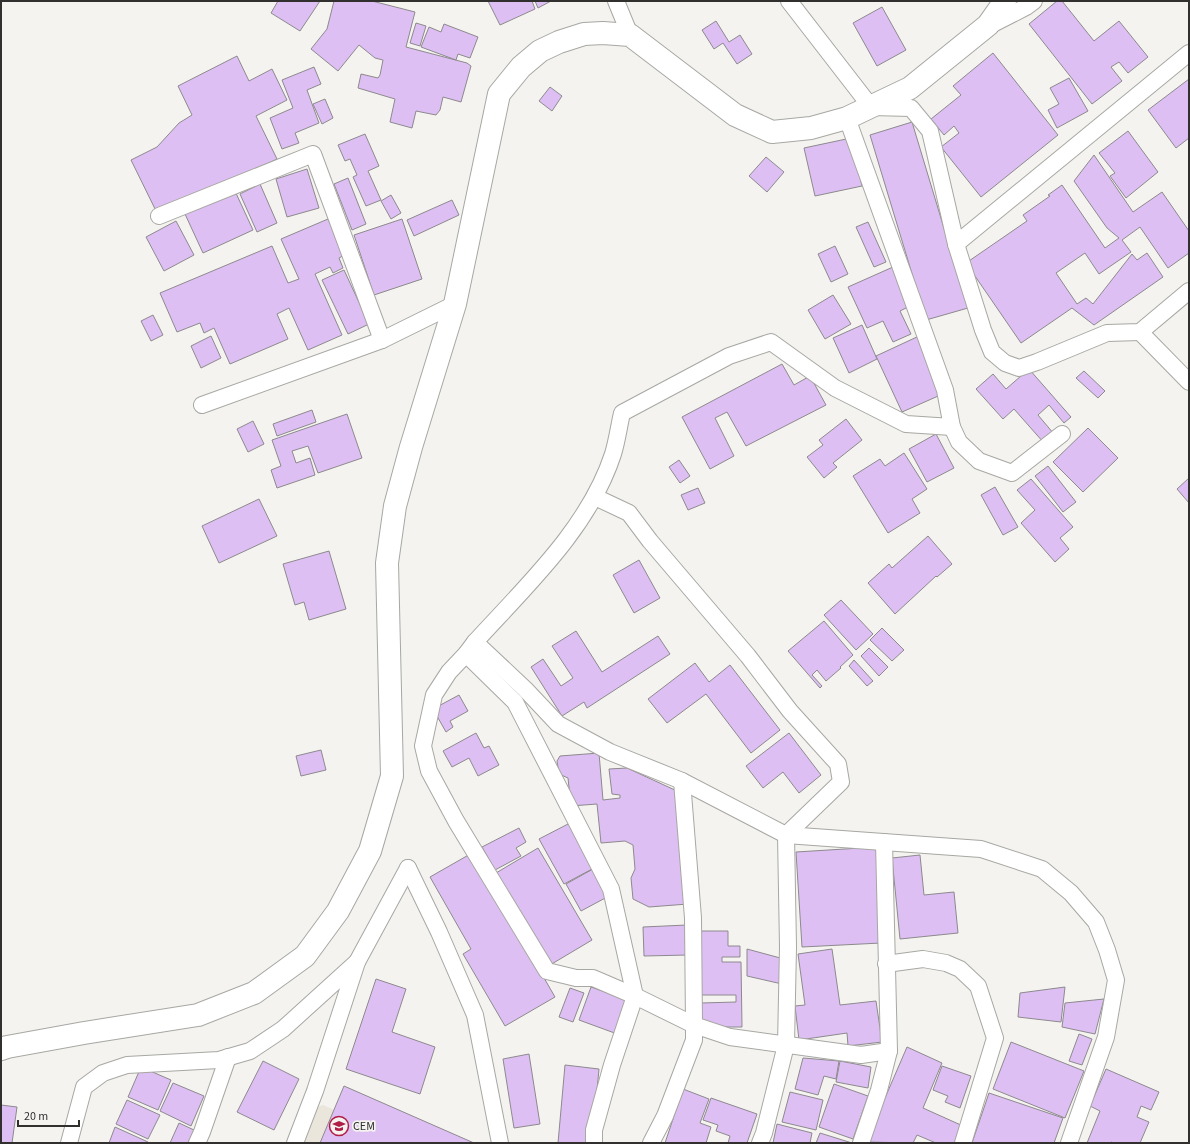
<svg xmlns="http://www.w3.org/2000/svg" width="1190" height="1144" viewBox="0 0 1190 1144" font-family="'Source Sans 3',sans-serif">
  <rect width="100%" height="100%" fill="#f4f3f0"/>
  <polygon fill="#eae6dc" points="323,1105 412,1143 299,1143 312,1109"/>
  <g fill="#debff4" stroke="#8c8a8d">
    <polygon points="278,1 320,1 300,31 271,13"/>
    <polygon points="334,1 372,1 415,12 406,47 467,63 471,66 461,102 443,97 440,110 436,115 416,111 412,128 390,122 395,99 358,88 361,74 378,78 380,75 383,60 375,58 359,45 338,71 311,49 327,29"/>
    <polygon points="488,1 532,1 535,9 500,25"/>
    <polygon points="535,1 551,1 538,8"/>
    <polygon points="1057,1 1062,1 1094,41 1119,21 1148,57 1128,73 1119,62 1111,67 1122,81 1092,104 1029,24"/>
    <polygon points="882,7 906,50 877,66 853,23"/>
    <polygon points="716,21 729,42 740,35 752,54 737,64 723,43 714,49 702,30"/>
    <polygon points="416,23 426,26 420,46 410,43"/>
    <polygon points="444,24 478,37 470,58 458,54 456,60 421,47 429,27 441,32"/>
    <polygon points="993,53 1058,135 981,197 941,147 959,133 954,126 944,135 931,119 961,95 953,86"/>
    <polygon points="237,56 249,81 272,69 287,100 256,116 277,159 159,217 131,160 157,147 179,123 192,115 178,86"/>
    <polygon points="314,67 321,84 307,90 319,123 295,133 299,143 282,149 270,118 293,108 282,80"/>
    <polygon points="1069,78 1088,111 1057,128 1048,110 1059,104 1050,88"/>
    <polygon points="1189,79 1189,138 1176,148 1148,110"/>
    <polygon points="550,87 562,96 552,111 539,101"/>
    <polygon points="325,99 333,118 322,124 313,104"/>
    <polygon points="912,122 968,308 926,320 870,135"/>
    <polygon points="1128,131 1158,172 1126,198 1110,176 1115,173 1099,153"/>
    <polygon points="365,134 379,166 368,171 381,200 366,206 353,177 357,175 350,159 345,161 338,145"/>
    <polygon points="851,138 862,186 815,196 804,148"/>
    <polygon points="1094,155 1133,212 1162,192 1189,231 1189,253 1168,268 1140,227 1122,240 1131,252 1099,274 1085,253 1056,273 1077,304 1086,298 1093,304 1132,254 1137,260 1147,253 1163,277 1094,325 1072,308 1021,343 966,263 1027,221 1023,215 1050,196 1048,195 1062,185 1105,248 1119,238 1107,228 1074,181"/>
    <polygon points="766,157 784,172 767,192 749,176"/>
    <polygon points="307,169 319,208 287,217 276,179"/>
    <polygon points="348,178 366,224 352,230 334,184"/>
    <polygon points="260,184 277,223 257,232 240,194"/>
    <polygon points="235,191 253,230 203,253 185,214"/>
    <polygon points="391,195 401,213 391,219 381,201"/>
    <polygon points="452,200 459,215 414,236 407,220"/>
    <polygon points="328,219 335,234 348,253 339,258 343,268 333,273 330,267 315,274 342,335 308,350 289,308 277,314 288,339 230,364 214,328 204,333 200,323 177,332 160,293 272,246 288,283 299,279 281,239"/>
    <polygon points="402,219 422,279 374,295 354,235"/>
    <polygon points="176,221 194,255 164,271 146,237"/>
    <polygon points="868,222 886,262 874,267 856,227"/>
    <polygon points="835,246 848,274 831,282 818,254"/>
    <polygon points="893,267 910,306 900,311 911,334 893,342 883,321 867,328 848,287"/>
    <polygon points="344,270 369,324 348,334 322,280"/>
    <polygon points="833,295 851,324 825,339 808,310"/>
    <polygon points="153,315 163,335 151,341 141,321"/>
    <polygon points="862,325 877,359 849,373 833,338"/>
    <polygon points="211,336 221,358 201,368 191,346"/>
    <polygon points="919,336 945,393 902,412 876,356"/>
    <polygon points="782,364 794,385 810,376 826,405 746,446 727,412 715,418 734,456 710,469 682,417"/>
    <polygon points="1029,369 1071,417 1064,423 1049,405 1038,415 1054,434 1044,443 1014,409 1003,419 976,389 993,374 1006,389"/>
    <polygon points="1084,371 1105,391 1098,398 1076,378"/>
    <polygon points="312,410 316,422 277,436 273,424"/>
    <polygon points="347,414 362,458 318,473 308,446 292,451 296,463 310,458 315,475 277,488 271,470 281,466 272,440"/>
    <polygon points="846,419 862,440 833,463 837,467 824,478 807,457 823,445 819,440"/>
    <polygon points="253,421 264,444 248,452 237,429"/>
    <polygon points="1088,428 1118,458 1083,492 1053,462"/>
    <polygon points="936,434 954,468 927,482 909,449"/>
    <polygon points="904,453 927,489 912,499 920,513 888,533 853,476 880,459 885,466"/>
    <polygon points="679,460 690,476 680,483 669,467"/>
    <polygon points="1048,466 1076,502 1063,512 1035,476"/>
    <polygon points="1189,478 1189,503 1177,489"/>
    <polygon points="1031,479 1073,527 1060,538 1069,549 1055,562 1021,523 1035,510 1017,490"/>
    <polygon points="995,487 1018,527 1003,535 981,495"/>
    <polygon points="698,488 705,503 688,510 681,495"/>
    <polygon points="259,499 277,536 219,563 202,526"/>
    <polygon points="928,536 952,564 937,577 936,576 895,614 868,583 889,564 892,568"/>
    <polygon points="329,551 346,609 309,620 304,602 295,605 283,564"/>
    <polygon points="639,560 660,598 634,613 613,575"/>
    <polygon points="841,600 873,634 856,650 824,615"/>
    <polygon points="824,621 853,655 840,667 841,668 826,681 817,670 812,675 822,686 820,688 788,651"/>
    <polygon points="882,628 904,650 892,661 870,640"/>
    <polygon points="576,631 602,672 658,636 670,654 587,708 584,702 562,716 531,667 543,659 561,686 573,678 552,646"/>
    <polygon points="869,648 888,667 879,676 861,656"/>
    <polygon points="854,660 873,681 867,686 849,666"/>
    <polygon points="695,663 709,682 730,665 780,730 751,753 706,694 667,723 648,699"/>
    <polygon points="459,695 468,711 450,721 453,727 446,732 433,709"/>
    <polygon points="476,733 484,748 489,746 499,765 478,776 469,758 452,767 443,751"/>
    <polygon points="789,733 821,775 799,793 783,772 763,788 746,766"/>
    <polygon points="321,750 326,770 301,776 296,756"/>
    <polygon points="599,753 603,800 620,798 620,795 612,794 609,769 627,768 677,791 688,904 649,907 633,899 631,878 635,869 633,845 625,841 601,843 597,804 571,806 568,778 559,774 557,761 560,756"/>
    <polygon points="570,823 594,868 564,884 539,839"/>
    <polygon points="519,828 526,842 516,848 521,856 495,870 482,847"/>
    <polygon points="877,847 879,882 877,882 881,943 802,947 796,852"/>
    <polygon points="538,848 592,940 550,965 496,873"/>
    <polygon points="472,853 555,997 505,1026 463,954 471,949 430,877"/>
    <polygon points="920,855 924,895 954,892 958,933 900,939 892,858"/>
    <polygon points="593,869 609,896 581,911 566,884"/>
    <polygon points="687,925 688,955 644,956 643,927"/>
    <polygon points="701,931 728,931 728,946 740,946 740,957 722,957 722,962 741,962 742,1027 701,1027 701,1003 736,1002 736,995 701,995"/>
    <polygon points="747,949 784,959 782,984 747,976"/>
    <polygon points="832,949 840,1005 876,1001 882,1042 848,1046 847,1033 799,1040 795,1006 805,1005 798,954"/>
    <polygon points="376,979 406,989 392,1032 435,1047 420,1094 346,1069"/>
    <polygon points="591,987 631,1001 620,1035 579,1020"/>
    <polygon points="1065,987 1061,1022 1018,1017 1020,993"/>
    <polygon points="570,988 584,993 573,1022 559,1017"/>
    <polygon points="1104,999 1095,1034 1062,1027 1065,1003"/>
    <polygon points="1079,1034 1092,1039 1082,1065 1069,1061"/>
    <polygon points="1011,1042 1084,1071 1065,1118 993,1089"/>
    <polygon points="907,1047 942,1063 923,1108 963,1126 956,1143 936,1143 917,1135 913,1143 866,1142"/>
    <polygon points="529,1054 540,1124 514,1128 503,1059"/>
    <polygon points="803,1058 839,1061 836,1079 824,1076 818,1095 795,1089"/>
    <polygon points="263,1061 299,1079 274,1130 237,1112"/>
    <polygon points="840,1061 871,1067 868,1088 836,1082"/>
    <polygon points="565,1065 599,1069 592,1143 558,1143"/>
    <polygon points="942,1066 971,1076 960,1108 945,1102 948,1096 933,1090"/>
    <polygon points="141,1067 171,1080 158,1110 128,1097"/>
    <polygon points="1106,1069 1159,1092 1151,1110 1141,1106 1137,1117 1149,1122 1140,1143 1114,1143 1111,1142 1110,1143 1087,1143 1100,1111 1090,1106"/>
    <polygon points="173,1083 204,1096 191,1126 160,1111"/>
    <polygon points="834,1084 868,1096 853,1139 819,1127"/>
    <polygon points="344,1086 474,1143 320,1143"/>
    <polygon points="683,1089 709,1099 700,1123 711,1127 706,1143 665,1143"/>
    <polygon points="790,1092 823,1100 816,1130 782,1122"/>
    <polygon points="989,1093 1063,1118 1054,1143 972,1143"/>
    <polygon points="711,1098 757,1114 747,1143 728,1143 730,1136 716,1131 718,1125 703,1120"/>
    <polygon points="127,1100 160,1115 148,1139 116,1124"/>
    <polygon points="1,1105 17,1107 12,1143 1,1143"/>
    <polygon points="179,1123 194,1130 188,1143 170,1143"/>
    <polygon points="777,1124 812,1133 810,1143 773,1143"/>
    <polygon points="115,1127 148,1142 148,1143 109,1143"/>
    <polygon points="820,1133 852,1143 816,1143"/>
  </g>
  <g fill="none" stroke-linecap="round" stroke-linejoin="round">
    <defs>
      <g id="street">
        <polyline points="616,1 630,35"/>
        <polyline points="789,1 871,107 911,108 930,131 956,244 983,330 992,352 1005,363 1019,368 1037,362 1107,333 1140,332 1189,291"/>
        <polyline points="989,26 1026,7 1034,1"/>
        <path d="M 847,118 L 945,390 L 952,427 L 906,424 L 835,388 L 771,342 L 729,356 L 622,413 C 619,426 617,441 613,454 C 589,528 526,586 475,642 L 466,654 L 449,672 L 434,695 L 423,746 L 429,771 L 456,821 L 547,971 L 576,978 L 593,978 L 635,996 L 694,1025 L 730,1037 L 861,1055 L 889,1051"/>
        <polyline points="159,216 313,154 382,340"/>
        <polyline points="956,244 1189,53"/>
        <polyline points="1140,332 1189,382"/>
        <polyline points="202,405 382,340 455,304"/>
        <polyline points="952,427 959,442 979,461 1012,473 1062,434"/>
        <polyline points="595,497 629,513 650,541 748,656 790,711 838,764 841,782 786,835 788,947 786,1045 764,1133 760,1143"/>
        <polyline points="475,642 525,689 558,724 610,752 682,781 786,835 981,849 1042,869 1071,893 1096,922 1107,950 1116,980 1106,1037 1069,1143"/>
        <polyline points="466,654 515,702 611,889 635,996 612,1065 594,1130 594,1143"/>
        <polyline points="408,868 439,932 475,1015 500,1143"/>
        <polyline points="886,964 923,959 946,963 960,969 978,986 995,1038 963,1143"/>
        <polyline points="69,1143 84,1087 103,1073 127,1065 219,1060 250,1051 283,1029 357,962"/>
        <polyline points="197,1143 202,1132 228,1057"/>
        <polyline points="295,1143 315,1091 357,962 408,868"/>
        <polyline points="651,1143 665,1116 694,1040 694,1025 693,918 682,781"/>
        <polyline points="861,1143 879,1090 889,1051 884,842"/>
      </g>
      <polyline id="secondary" points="1,1049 7,1047 84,1033 198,1015 254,993 305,956 338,911 370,851 392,776 387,563 395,506 411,447 455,304 499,94 521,67 540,51 559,42 584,34 603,33 630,35 735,115 772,132 811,128 847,118 910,88 988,25 1005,1"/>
    </defs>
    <use href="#street" stroke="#a7a7a3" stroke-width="18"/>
    <use href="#secondary" stroke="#a7a7a3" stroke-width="24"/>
    <use href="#street" stroke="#fff" stroke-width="16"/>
    <use href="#secondary" stroke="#fff" stroke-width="22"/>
  </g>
  <defs>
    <symbol id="university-ring" viewBox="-11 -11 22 22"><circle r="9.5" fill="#f4f3f0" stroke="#b01d45" stroke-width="1.5"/><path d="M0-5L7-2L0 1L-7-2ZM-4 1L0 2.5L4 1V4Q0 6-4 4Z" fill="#b01d45"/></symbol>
  </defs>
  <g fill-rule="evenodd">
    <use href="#university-ring" x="328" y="1115" width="22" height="22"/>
  </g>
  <g text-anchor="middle" stroke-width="3.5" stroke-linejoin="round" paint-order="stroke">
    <g font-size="12" fill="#31302f" stroke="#f4f3f0" text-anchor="start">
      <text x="353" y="1130">CEM</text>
    </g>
  </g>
  <rect width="1190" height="1144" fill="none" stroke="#31302f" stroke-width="4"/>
  <path d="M18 1120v6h61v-6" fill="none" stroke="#31302f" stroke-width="2"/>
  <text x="24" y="1120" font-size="12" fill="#31302f" stroke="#f4f3f0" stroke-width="3" paint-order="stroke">20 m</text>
</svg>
